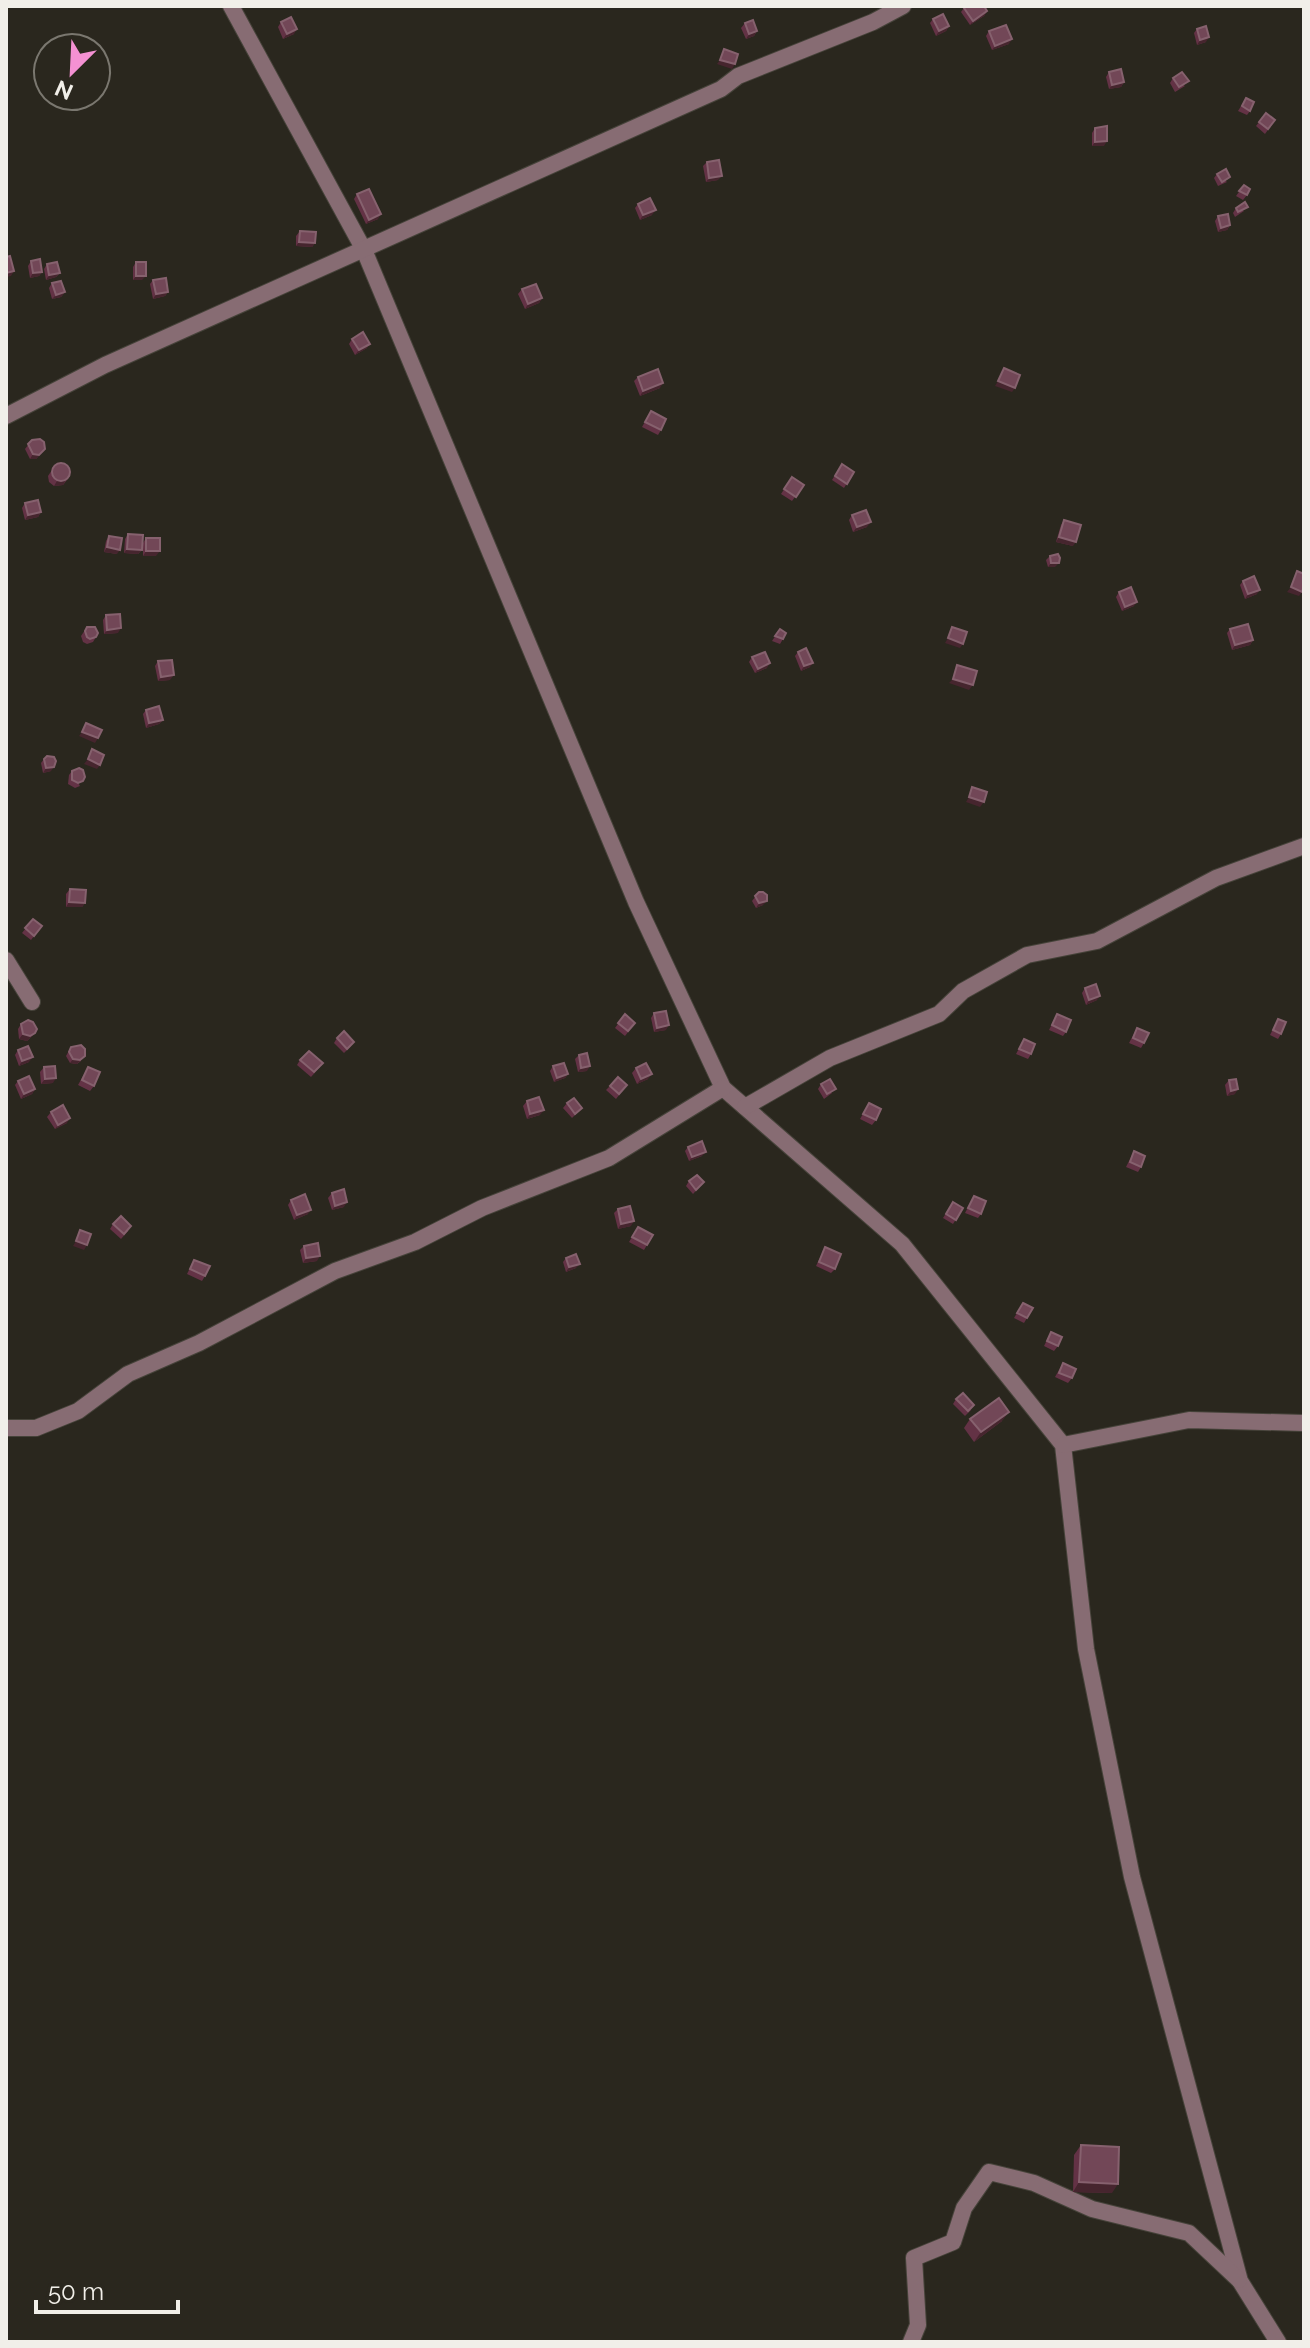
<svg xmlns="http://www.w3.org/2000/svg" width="1310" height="2348" viewBox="0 0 1310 2348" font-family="Raleway,sans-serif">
  <rect width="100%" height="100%" fill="#2a271e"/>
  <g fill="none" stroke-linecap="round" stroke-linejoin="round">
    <defs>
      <g id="minor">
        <polyline points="231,6 364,250 636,902 723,1088 902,1244 1063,1445 1086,1649 1132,1877 1240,2281 1278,2342"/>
        <polyline points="6,416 105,365 721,89 738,76 873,22 903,6"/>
        <polyline points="6,960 32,1002"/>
        <polyline points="745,1107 830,1058 939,1014 963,991 1027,955 1097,941 1216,878 1304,846"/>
        <polyline points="6,1428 36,1428 78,1411 128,1374 199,1343 335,1271 415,1242 482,1208 609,1158 723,1088"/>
        <polyline points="1063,1445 1189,1420 1304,1423"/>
        <polyline points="911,2342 918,2325 914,2258 953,2242 964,2208 989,2172 1034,2183 1092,2209 1189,2233 1239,2280"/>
      </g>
    </defs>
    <use href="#minor" stroke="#46433a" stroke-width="18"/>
    <use href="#minor" stroke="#876c73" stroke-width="16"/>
  </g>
  <g fill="#633245">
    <polygon points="964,8 987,11 984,16 970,25 961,12"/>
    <polygon points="933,19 949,26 946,31 936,36 930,23"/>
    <polygon points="281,22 294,34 283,39 278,27"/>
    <polygon points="745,23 757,31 754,36 746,39 741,28"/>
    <polygon points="1197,29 1206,42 1197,45 1194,33"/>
    <polygon points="989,31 1009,44 992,50 986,36"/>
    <polygon points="1109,72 1124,82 1121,87 1109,89 1106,77"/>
    <polygon points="1173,78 1185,86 1175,92 1170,83"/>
    <polygon points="1246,98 1250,111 1247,115 1238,111"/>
    <polygon points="1266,113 1275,120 1265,134 1256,126"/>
    <polygon points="1095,128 1104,146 1092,146 1092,133"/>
    <polygon points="707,162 718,180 706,182 703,166"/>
    <polygon points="1217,174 1227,182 1218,186 1214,178"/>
    <polygon points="1244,185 1247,195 1243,200 1236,196"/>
    <polygon points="357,194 378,219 366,224 354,199"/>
    <polygon points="638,204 652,215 640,220 635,208"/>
    <polygon points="1236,208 1244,211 1235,217 1233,213"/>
    <polygon points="1218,216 1230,225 1227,230 1218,232 1215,221"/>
    <polygon points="300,231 315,243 312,247 296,246 296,236"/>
    <polygon points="31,261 42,272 39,276 30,278 28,266"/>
    <polygon points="136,262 142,280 133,280 133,267"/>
    <polygon points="47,264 60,273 56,277 46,280 44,269"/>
    <polygon points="153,280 168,292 165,296 153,299 150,284"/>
    <polygon points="52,283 65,292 61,297 52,299 49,288"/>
    <polygon points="522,289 542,298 539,303 525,309 518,294"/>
    <polygon points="352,339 367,348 355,355 349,344"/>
    <polygon points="638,377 660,388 640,396 634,381"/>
    <polygon points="651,411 661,430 658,435 642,427"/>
    <polygon points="32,440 45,449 36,459 30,459 25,449"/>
    <polygon points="56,464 70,476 63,485 54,486 49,482 48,476"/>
    <polygon points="842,464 854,472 844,488 832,480"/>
    <polygon points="792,477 804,485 792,501 781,494"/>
    <polygon points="25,503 41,512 38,517 25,520 22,508"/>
    <polygon points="852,515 867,527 853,532 849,520"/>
    <polygon points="1064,520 1073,546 1056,542 1061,525"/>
    <polygon points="128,534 142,550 138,554 124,553 125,539"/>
    <polygon points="109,536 117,554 104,552 106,541"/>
    <polygon points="146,538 156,556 143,556 143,543"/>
    <polygon points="1050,556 1055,567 1048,567 1046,560"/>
    <polygon points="1243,581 1257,594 1245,599 1240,585"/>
    <polygon points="1119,592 1134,606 1122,611 1116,597"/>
    <polygon points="106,615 118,633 104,634 103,620"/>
    <polygon points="87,627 96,637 93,642 87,644 83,642 81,636"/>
    <polygon points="780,629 783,639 780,644 772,641"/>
    <polygon points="1230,629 1253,640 1250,645 1232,650 1227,633"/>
    <polygon points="798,652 810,667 801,671 795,656"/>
    <polygon points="752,657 767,668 755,673 749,662"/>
    <polygon points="158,661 170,680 158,681 155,666"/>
    <polygon points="146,710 163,720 159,724 146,728 143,714"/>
    <polygon points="44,759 51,771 43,773 41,763"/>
    <polygon points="72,771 80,786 75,788 68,784 69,775"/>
    <polygon points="70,889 85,903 82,907 66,907 66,894"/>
    <polygon points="759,892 763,905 756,908 752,901"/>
    <polygon points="33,919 42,926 31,940 22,933"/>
    <polygon points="1085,988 1097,1000 1086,1005 1082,993"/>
    <polygon points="654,1013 666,1030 654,1032 651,1018"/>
    <polygon points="625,1014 635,1023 625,1036 615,1028"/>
    <polygon points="1057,1014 1066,1032 1063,1036 1049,1030"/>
    <polygon points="1278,1019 1281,1034 1278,1039 1270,1035"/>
    <polygon points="21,1024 35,1033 27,1041 19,1039 18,1029"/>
    <polygon points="1137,1028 1144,1043 1141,1048 1129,1043"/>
    <polygon points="337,1038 351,1046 344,1053 334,1043"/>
    <polygon points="1024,1039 1031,1054 1028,1059 1016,1054"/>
    <polygon points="71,1047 81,1061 77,1064 70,1063 66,1056"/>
    <polygon points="18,1050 29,1062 19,1066 15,1055"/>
    <polygon points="579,1055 587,1071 578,1072 575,1059"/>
    <polygon points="300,1060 320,1067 311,1077 297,1065"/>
    <polygon points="553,1066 568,1074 565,1078 554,1082 550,1071"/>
    <polygon points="44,1067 53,1083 41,1084 40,1072"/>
    <polygon points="88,1067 94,1086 90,1091 78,1085"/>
    <polygon points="636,1068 648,1079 637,1084 632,1073"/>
    <polygon points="1229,1080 1235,1094 1227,1096 1225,1085"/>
    <polygon points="18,1081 35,1089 32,1094 21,1099 15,1085"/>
    <polygon points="821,1084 832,1093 824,1099 818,1089"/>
    <polygon points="627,1085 616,1099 606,1090 610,1086"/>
    <polygon points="527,1101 540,1115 527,1119 523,1106"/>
    <polygon points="567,1103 582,1108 572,1118 563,1108"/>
    <polygon points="869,1103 876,1120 872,1125 860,1119"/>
    <polygon points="51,1112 67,1123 55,1129 47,1117"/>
    <polygon points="688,1147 702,1156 689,1161 685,1151"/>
    <polygon points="1134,1151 1141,1167 1138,1172 1126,1167"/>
    <polygon points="689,1181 704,1182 693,1194 686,1186"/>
    <polygon points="332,1193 344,1207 332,1210 328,1198"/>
    <polygon points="974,1196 981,1214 978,1218 965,1213"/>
    <polygon points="291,1200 308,1214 294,1220 288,1205"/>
    <polygon points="953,1202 963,1208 953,1224 943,1218"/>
    <polygon points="618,1209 631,1226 618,1229 614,1213"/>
    <polygon points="113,1224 128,1231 121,1239 110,1229"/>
    <polygon points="638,1227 647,1245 644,1250 629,1242"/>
    <polygon points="304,1246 317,1261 303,1263 300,1250"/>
    <polygon points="825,1247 835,1269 831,1273 816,1266"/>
    <polygon points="566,1258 576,1268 566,1272 563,1262"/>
    <polygon points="194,1260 205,1276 202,1281 187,1274"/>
    <polygon points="1023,1303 1033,1308 1024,1323 1014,1318"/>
    <polygon points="1051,1332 1058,1346 1054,1351 1044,1346"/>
    <polygon points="1063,1363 1072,1378 1068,1383 1055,1377"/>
    <polygon points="956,1399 971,1410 965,1416 953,1404"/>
    <polygon points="970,1419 1002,1421 974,1442 964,1428"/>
    <polygon points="1081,2145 1112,2193 1073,2192 1074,2155"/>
  </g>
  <g fill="#46252e">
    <polygon points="987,11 984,16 970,25 973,21"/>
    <polygon points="949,26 946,31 936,36 939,31"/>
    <polygon points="297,29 294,34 283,39 287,34"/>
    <polygon points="757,31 754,36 746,39 749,34"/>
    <polygon points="1209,37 1206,42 1197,45 1200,40"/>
    <polygon points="1012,39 1009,44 992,50 995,46"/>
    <polygon points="720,60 735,64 732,69 717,64"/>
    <polygon points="1124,82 1121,87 1109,89 1112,85"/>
    <polygon points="1107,141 1104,146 1092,146 1095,142"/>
    <polygon points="722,176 718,180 706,182 709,178"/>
    <polygon points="656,210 652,215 640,220 643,215"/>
    <polygon points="381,214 378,219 366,224 369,220"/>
    <polygon points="1230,225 1227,230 1218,232 1221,228"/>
    <polygon points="299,242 315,243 312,247 296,246"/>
    <polygon points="14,271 11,276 6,277 6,273"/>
    <polygon points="42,272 39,276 30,278 33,273"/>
    <polygon points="60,273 56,277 46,280 49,275"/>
    <polygon points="136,276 146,276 142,280 133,280"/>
    <polygon points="65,292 61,297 52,299 56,295"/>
    <polygon points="168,292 165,296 153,299 156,294"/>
    <polygon points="542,298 539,303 525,309 528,304"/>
    <polygon points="370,344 367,348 355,355 359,350"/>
    <polygon points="998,381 1015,388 1012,392 995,386"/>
    <polygon points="663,383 660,388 640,396 643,391"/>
    <polygon points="45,449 36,459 30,459 33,454"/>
    <polygon points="66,480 63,485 54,486 57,481"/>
    <polygon points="41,512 38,517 25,520 28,515"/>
    <polygon points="871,522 867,527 853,532 857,527"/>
    <polygon points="1059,537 1076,542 1073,546 1056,542"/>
    <polygon points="107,547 120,550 117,554 104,552"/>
    <polygon points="127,549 142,550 138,554 124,553"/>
    <polygon points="146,551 160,551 156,556 143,556"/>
    <polygon points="1051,563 1059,563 1055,567 1048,567"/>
    <polygon points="1291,587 1302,592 1299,596 1287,592"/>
    <polygon points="1260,590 1257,594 1245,599 1248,594"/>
    <polygon points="1137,602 1134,606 1122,611 1125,607"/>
    <polygon points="121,628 118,633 104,634 107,630"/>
    <polygon points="948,638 963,644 960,648 945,643"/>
    <polygon points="1253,640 1250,645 1232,650 1235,645"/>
    <polygon points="770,663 767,668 755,673 758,669"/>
    <polygon points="813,663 810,667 801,671 804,666"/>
    <polygon points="174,675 170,680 158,681 161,677"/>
    <polygon points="953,679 973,685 969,690 949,683"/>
    <polygon points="163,720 159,724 146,728 149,723"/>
    <polygon points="82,732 98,738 95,743 79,736"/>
    <polygon points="88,759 100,765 97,769 84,764"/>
    <polygon points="54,767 51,771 43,773 46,768"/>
    <polygon points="969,797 984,802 980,807 966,802"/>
    <polygon points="767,901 763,905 756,908 759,903"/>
    <polygon points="69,902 85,903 82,907 66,907"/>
    <polygon points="1100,996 1097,1000 1086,1005 1089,1000"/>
    <polygon points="669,1025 666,1030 654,1032 657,1028"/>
    <polygon points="35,1033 27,1041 19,1039 23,1034"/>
    <polygon points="85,1056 77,1064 70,1063 73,1059"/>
    <polygon points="33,1057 29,1062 19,1066 22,1061"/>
    <polygon points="590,1066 587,1071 578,1072 581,1068"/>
    <polygon points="568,1074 565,1078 554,1082 557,1078"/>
    <polygon points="652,1074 648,1079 637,1084 641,1079"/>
    <polygon points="56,1078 53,1083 41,1084 45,1079"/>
    <polygon points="35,1089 32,1094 21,1099 24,1094"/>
    <polygon points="1238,1089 1235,1094 1227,1096 1231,1091"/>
    <polygon points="544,1110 540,1115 527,1119 530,1114"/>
    <polygon points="70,1118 67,1123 55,1129 58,1125"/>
    <polygon points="706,1152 702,1156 689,1161 692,1157"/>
    <polygon points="347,1202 344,1207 332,1210 335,1206"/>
    <polygon points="311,1210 308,1214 294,1220 297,1215"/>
    <polygon points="634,1221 631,1226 618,1229 621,1224"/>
    <polygon points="76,1241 87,1245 84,1250 73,1246"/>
    <polygon points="320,1256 317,1261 303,1263 306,1258"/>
    <polygon points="580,1264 576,1268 566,1272 569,1267"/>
    <polygon points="1009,1412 1002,1421 974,1442 981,1432"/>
    <polygon points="1079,2182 1118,2184 1112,2193 1073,2192"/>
  </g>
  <g fill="#724757" stroke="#86616e" stroke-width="2">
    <polygon points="967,6 984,6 987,11 973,21 964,8"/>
    <polygon points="943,14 949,26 939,31 933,19"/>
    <polygon points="291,17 297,29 287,34 281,22"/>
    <polygon points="753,20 757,31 749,34 745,23"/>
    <polygon points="1006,25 1012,39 995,46 989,31"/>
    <polygon points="1206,26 1209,37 1200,40 1197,29"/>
    <polygon points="724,49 738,54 735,64 720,60"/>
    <polygon points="1121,69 1124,82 1112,85 1109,72"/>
    <polygon points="1182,72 1189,81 1179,87 1173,78"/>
    <polygon points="1246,98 1254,102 1250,111 1242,106"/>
    <polygon points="1266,113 1275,120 1268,129 1259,122"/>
    <polygon points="1107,126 1107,141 1095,142 1095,128"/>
    <polygon points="719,160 722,176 709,178 707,162"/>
    <polygon points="1226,169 1230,177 1222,182 1217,174"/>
    <polygon points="1244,185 1250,189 1247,195 1239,191"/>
    <polygon points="369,189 381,214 369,220 357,194"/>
    <polygon points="650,198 656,210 643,215 638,204"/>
    <polygon points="1245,202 1248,207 1238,212 1236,208"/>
    <polygon points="1228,214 1230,225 1221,228 1218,216"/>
    <polygon points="300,231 316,232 315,243 299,242"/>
    <polygon points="10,256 14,271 6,273 6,257"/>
    <polygon points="40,259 42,272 33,273 31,261"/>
    <polygon points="57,262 60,273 49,275 47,264"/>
    <rect x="136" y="262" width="10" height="14"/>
    <polygon points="166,278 168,292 156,294 153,280"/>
    <polygon points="61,281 65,292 56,295 52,283"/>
    <polygon points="536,284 542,298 528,304 522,289"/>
    <polygon points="363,332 370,344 359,350 352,339"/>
    <polygon points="1004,368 1020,375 1015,388 998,381"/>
    <polygon points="658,369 663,383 643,391 638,377"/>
    <polygon points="651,411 666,419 661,430 645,422"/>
    <polygon points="40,439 44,442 45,449 39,455 33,454 28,444 32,440"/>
    <circle cx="61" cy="472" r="9"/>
    <polygon points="842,464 854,472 847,484 835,476"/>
    <polygon points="792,477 804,485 796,497 784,489"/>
    <polygon points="38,500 41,512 28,515 25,503"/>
    <polygon points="866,510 871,522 857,527 852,515"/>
    <polygon points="1064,520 1081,525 1076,542 1059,537"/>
    <polygon points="128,534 143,535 142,550 127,549"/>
    <polygon points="109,536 122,538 120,550 107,547"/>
    <rect x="146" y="538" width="14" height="13"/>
    <polygon points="1058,554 1060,558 1059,563 1051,563 1050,556"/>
    <polygon points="1297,571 1304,574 1304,586 1302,592 1291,587"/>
    <polygon points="1254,576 1260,590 1248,594 1243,581"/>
    <polygon points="1131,587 1137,602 1125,607 1119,592"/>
    <polygon points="120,614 121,628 107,630 106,615"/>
    <polygon points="1248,624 1253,640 1235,645 1230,629"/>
    <polygon points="87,627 95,627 98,633 96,637 90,639 87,637 85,631"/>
    <polygon points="952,627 967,632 963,644 948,638"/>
    <polygon points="780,629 786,633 783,639 775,636"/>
    <polygon points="806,648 813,663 804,666 798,652"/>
    <polygon points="765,652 770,663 758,669 752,657"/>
    <polygon points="172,660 174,675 161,677 158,661"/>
    <polygon points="957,665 977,671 973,685 953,679"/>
    <polygon points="159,706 163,720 149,723 146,710"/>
    <polygon points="86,723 102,730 98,738 82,732"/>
    <polygon points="92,749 104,755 100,765 88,759"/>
    <polygon points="47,756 54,757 56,761 54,767 46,768 44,759"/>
    <polygon points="79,768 83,770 85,777 83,781 78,783 72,780 72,771"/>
    <polygon points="972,787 987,792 984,802 969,797"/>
    <polygon points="70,889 86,890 85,903 69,902"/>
    <polygon points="759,892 763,892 767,895 767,901 759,903 755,896"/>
    <polygon points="33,919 42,926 34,936 25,928"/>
    <polygon points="1096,984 1100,996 1089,1000 1085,988"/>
    <polygon points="666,1011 669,1025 657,1028 654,1013"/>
    <polygon points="625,1014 635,1023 628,1031 618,1023"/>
    <polygon points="1057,1014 1071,1020 1066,1032 1052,1025"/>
    <polygon points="1278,1019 1286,1022 1281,1034 1273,1030"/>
    <polygon points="28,1020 33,1022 37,1029 35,1033 30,1036 23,1034 21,1024"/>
    <polygon points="1137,1028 1149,1033 1144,1043 1133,1038"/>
    <polygon points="344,1031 354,1042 347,1049 337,1038"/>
    <polygon points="1024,1039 1035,1044 1031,1054 1019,1049"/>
    <polygon points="81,1045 85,1049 85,1056 80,1060 73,1059 69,1052 71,1047"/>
    <polygon points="28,1046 33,1057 22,1061 18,1050"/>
    <polygon points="309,1051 323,1063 314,1072 300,1060"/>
    <polygon points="587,1053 590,1066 581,1068 579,1055"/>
    <polygon points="564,1063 568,1074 557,1078 553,1066"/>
    <polygon points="646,1063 652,1074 641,1079 636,1068"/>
    <polygon points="55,1066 56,1078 45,1079 44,1067"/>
    <polygon points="88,1067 100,1072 94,1086 82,1080"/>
    <polygon points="29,1076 35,1089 24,1094 18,1081"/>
    <polygon points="618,1077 627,1085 619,1094 610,1086"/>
    <polygon points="830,1079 836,1089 827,1094 821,1084"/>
    <polygon points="1236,1079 1238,1089 1231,1091 1229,1080"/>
    <polygon points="539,1097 544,1110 530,1114 527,1101"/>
    <polygon points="574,1098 582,1108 575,1114 567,1103"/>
    <polygon points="869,1103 881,1109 876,1120 863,1114"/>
    <polygon points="63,1105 70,1118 58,1125 51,1112"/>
    <polygon points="702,1141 706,1152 692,1157 688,1147"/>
    <polygon points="1134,1151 1145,1156 1141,1167 1130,1162"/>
    <polygon points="697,1175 704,1182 696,1190 689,1181"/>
    <polygon points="344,1189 347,1202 335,1206 332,1193"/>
    <polygon points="305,1194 311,1210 297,1215 291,1200"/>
    <polygon points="974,1196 986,1201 981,1214 968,1208"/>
    <polygon points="953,1202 963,1208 956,1220 946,1214"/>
    <polygon points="630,1206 634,1221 621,1224 618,1209"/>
    <polygon points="121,1216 131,1226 124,1234 113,1224"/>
    <polygon points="638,1227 653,1235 647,1245 632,1237"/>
    <polygon points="80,1230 91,1234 87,1245 76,1241"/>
    <polygon points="318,1243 320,1256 306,1258 304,1246"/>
    <polygon points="825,1247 841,1254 835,1269 819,1262"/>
    <polygon points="576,1254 580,1264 569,1267 566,1258"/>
    <polygon points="194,1260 210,1266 205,1276 190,1269"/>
    <polygon points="1023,1303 1033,1308 1027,1318 1017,1313"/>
    <polygon points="1051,1332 1062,1337 1058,1346 1047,1341"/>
    <polygon points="1063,1363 1076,1369 1072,1378 1059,1373"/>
    <polygon points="963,1393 974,1405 968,1411 956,1399"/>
    <polygon points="999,1398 1009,1412 981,1432 970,1419"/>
    <polygon points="1081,2145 1119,2147 1118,2184 1079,2182"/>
  </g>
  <rect width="1310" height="2348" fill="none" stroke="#f1efe9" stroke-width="16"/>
  <g transform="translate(72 72) rotate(204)"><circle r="38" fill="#2a271e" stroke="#7a776f" stroke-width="2"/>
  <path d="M0-6L14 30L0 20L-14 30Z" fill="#f491d3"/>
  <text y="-12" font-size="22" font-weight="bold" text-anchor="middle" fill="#f1efe9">N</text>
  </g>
  <path d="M36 2300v12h142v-12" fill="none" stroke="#f1efe9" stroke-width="4"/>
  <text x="48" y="2300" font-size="24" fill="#f1efe9" stroke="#2a271e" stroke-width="6" paint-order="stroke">50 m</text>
</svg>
